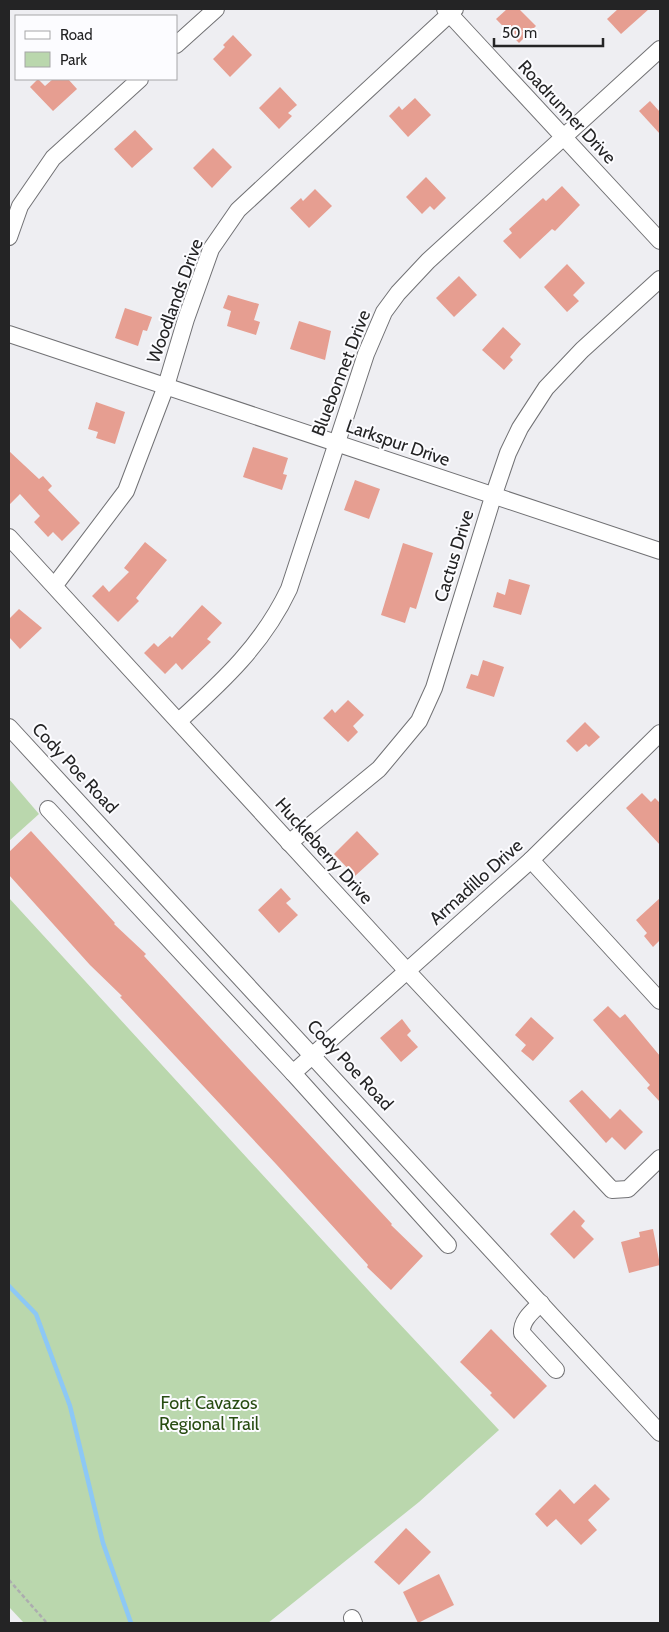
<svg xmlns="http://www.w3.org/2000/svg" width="669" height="1632" viewBox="0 0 669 1632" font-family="Cabin,sans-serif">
  <rect width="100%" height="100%" fill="#eeeef2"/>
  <g fill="#bad7ad">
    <polygon points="9,779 39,814 9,841"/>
    <polygon points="9,898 380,1303 499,1430 419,1502 268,1623 24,1623 9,1607"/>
  </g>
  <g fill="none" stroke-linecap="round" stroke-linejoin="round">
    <polyline stroke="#8dc8f5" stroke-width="4.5" points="9,1286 36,1314 70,1406 103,1543 131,1623"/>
  </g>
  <g fill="#e69e91">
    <polygon points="507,9 519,9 536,26 519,43 496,19"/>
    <polygon points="618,9 649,9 621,34 607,19"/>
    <polygon points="233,35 252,55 230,77 213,59 225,47 223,45"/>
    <polygon points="38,79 45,86 53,79 68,79 77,89 53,111 30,87"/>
    <polygon points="280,87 297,105 288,113 292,116 279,129 259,108"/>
    <polygon points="415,98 431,115 408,137 389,116 399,106 402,110"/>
    <polygon points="650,101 660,112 660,134 639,111"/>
    <polygon points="135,130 153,149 132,168 114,149"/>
    <polygon points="213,148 232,167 212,188 193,168"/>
    <polygon points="426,177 446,198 434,210 430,206 422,214 406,197"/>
    <polygon points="562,186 580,205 555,231 552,229 520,259 503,241 512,233 509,229 543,198 546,201"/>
    <polygon points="315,189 332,206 309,228 290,208 301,198 303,201"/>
    <polygon points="567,264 585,283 573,295 579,301 567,312 544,287"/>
    <polygon points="459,276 477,295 454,317 436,298"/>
    <polygon points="228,295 259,304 254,320 260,322 256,335 227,326 231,311 223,308"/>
    <polygon points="125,308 152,317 147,331 143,330 138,346 115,338"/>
    <polygon points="299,321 331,331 325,360 290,349"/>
    <polygon points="503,327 521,344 510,357 513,360 504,370 482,350"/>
    <polygon points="96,402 125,412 115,444 96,438 98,432 88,429"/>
    <polygon points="253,447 288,458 283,474 287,475 282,490 243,477"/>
    <polygon points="9,451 39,479 43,476 52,486 48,490 80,523 62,541 53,532 48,537 34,522 40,516 20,494 9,505"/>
    <polygon points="355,480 380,489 369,519 344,510"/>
    <polygon points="145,542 167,560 136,598 139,601 118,622 92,596 103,585 109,592 129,572 124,568"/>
    <polygon points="403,543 433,553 416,609 410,607 405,623 381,615"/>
    <polygon points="509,579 530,585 521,615 493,607 497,592 505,595"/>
    <polygon points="202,605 222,623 207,639 211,642 182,670 176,663 165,674 144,653 154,643 158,647 170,636 172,638"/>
    <polygon points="19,609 42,628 20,649 9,637 9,619"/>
    <polygon points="483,660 504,667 494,697 466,688 471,674 478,676"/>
    <polygon points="348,700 364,715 353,726 358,732 348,742 323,718 332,709 335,713"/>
    <polygon points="585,722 600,737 589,747 586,744 577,752 566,741"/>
    <polygon points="642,793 651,802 655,798 660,803 660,845 626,808"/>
    <polygon points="31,831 115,923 114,924 146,954 144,956 392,1224 391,1225 423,1256 391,1290 367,1267 368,1265 276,1164 120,997 122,996 90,965 9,875 9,852"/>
    <polygon points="357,831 379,854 355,876 334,854"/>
    <polygon points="281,888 291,899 286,903 298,915 279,933 258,910"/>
    <polygon points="660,898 660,940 653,947 644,936 647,933 636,920"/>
    <polygon points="608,1006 620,1018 625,1014 660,1056 660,1102 647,1088 650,1085 593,1020"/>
    <polygon points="531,1017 554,1038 533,1061 521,1051 526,1045 515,1035"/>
    <polygon points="402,1019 411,1031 407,1035 418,1047 401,1062 380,1038"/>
    <polygon points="582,1090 610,1119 620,1109 643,1132 625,1150 612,1137 606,1143 569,1101"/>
    <polygon points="574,1210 585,1221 581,1226 594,1239 574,1259 550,1234"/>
    <polygon points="653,1229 660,1265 629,1273 621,1242 640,1237 639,1232"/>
    <polygon points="491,1329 547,1386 514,1419 490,1395 492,1393 460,1362"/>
    <polygon points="595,1484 610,1499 588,1520 597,1530 581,1545 556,1519 547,1527 535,1514 560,1489 574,1504"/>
    <polygon points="406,1528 431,1552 399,1585 374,1562"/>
    <polygon points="439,1574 454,1605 418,1623 403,1592"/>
  </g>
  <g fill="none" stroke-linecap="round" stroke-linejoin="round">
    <defs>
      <g id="minor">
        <polyline points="445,9 660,241"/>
        <polyline points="176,45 216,9"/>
        <polyline points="9,237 20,206 53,158 140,79"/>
        <polyline points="9,334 660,551"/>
        <polyline points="9,537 408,972 612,1190 628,1189 660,1158"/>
        <polyline points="55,585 126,491 166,386 186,319 211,249 238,210 455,9"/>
        <path d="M 179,721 C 224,680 263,644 289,589 L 366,354 L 384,312 L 398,293 L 428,261 L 660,49"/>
        <polyline points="9,727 660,1433"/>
        <polyline points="48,809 293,1073 531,860 660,733"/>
        <polyline points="289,843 379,769 419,721 434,688 493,497 508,453 520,428 546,388 582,350 660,279"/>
        <polyline points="531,860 660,1001"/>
        <polyline points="293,1073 448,1245"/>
        <path d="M 541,1303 C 533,1311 521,1320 522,1333 L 556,1370"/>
        <polyline points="352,1618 354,1623"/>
      </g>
    </defs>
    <use href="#minor" stroke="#717174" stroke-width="18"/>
    <polyline stroke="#acacaf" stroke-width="2.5" stroke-dasharray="4 2.5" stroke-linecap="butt" points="9,1580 47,1623"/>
    <use href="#minor" stroke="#fff" stroke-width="16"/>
  </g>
  <g text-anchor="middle" stroke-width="4" stroke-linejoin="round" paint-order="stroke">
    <g font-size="18" fill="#242425" stroke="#fcfcff">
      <text transform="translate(567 112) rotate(47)" y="6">Roadrunner Drive</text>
      <text transform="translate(175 301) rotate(-70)" y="6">Woodlands Drive</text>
      <text transform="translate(341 373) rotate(-69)" y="6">Bluebonnet Drive</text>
      <text transform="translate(398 443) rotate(19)" y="6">Larkspur Drive</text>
      <text transform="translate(454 556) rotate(-73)" y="6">Cactus Drive</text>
      <text transform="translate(75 768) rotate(47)" y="6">Cody Poe Road</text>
      <text transform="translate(324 851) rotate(48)" y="6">Huckleberry Drive</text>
      <text transform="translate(476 882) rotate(-42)" y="6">Armadillo Drive</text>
      <text transform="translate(350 1065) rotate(47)" y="6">Cody Poe Road</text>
    </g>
    <g font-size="18" fill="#284c12" stroke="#fcfcff">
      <text x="209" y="1409">Fort Cavazos<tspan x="209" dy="21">Regional Trail</tspan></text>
    </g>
  </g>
  <rect width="669" height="1632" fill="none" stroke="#242425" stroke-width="20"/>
  <rect x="15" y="15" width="162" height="65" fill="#fcfcff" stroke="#a6a6a8"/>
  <rect x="25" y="31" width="25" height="8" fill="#ffffff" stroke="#a6a6a8"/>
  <text x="60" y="40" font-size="15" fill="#242425">Road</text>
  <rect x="25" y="52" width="25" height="15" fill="#bad7ad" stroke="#a6a6a8"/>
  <text x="60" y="65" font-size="15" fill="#242425">Park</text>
  <path d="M494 38v8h109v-8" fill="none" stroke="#242425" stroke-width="2.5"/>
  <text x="502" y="38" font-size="15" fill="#242425" stroke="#fcfcff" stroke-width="4" paint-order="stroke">50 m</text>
</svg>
